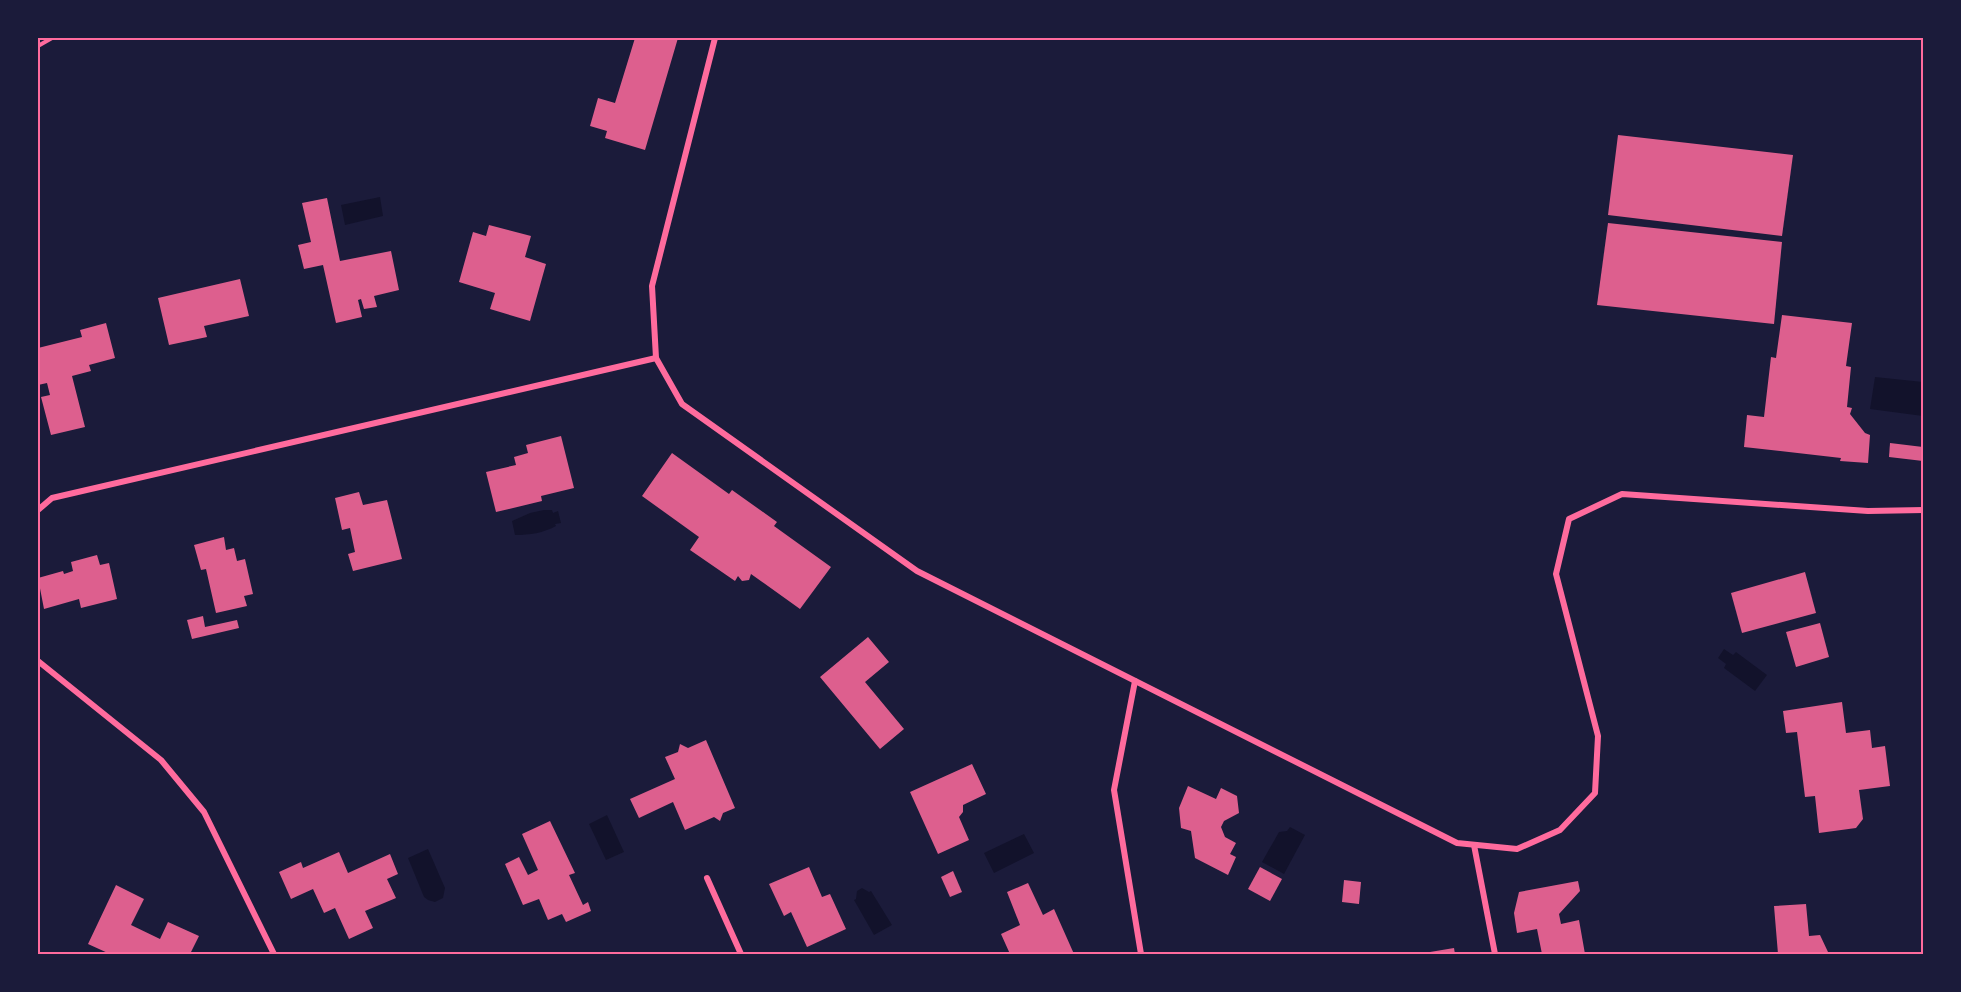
<svg xmlns="http://www.w3.org/2000/svg" width="1961" height="992" viewBox="0 0 1961 992" font-family="Barlow,sans-serif">
  <rect width="100%" height="100%" fill="#1b1b3a"/>
  <g fill="#12122b">
    <polygon points="380,197 383,216 345,225 341,205"/>
    <polygon points="1875,377 1923,382 1923,416 1870,409"/>
    <path d="M 544,510 L 552,510 L 553,513 L 558,511 L 561,523 L 555,524 L 556,526 C 543,533 530,535 515,535 L 512,521 L 530,513 Z"/>
    <polygon points="1724,649 1733,655 1736,652 1767,675 1755,691 1724,668 1726,664 1718,658"/>
    <polygon points="607,815 624,852 606,860 589,824"/>
    <polygon points="1290,827 1305,835 1284,874 1262,862 1279,832 1287,831"/>
    <polygon points="1024,834 1034,853 994,873 984,853"/>
    <polygon points="428,849 445,888 443,898 435,902 428,900 424,897 408,858"/>
    <polygon points="862,888 869,892 871,891 892,925 874,935 854,900 856,899 857,891"/>
  </g>
  <g fill="#dd5f8e">
    <polygon points="635,38 678,38 645,150 605,138 607,131 590,126 598,98 615,103"/>
    <polygon points="1618,135 1793,155 1782,236 1608,215"/>
    <polygon points="327,198 340,261 391,251 399,290 374,296 377,307 364,309 361,299 358,300 362,317 336,323 323,265 304,269 298,245 311,242 302,203"/>
    <polygon points="1608,223 1782,242 1774,324 1597,305"/>
    <polygon points="489,225 531,236 525,257 546,264 530,321 490,309 495,293 459,282 473,232 486,236"/>
    <polygon points="240,279 249,316 204,326 207,337 169,345 158,298"/>
    <polygon points="1782,315 1852,323 1846,366 1851,367 1847,407 1852,408 1850,414 1865,433 1870,435 1868,463 1840,461 1841,458 1744,447 1747,415 1764,417 1771,357 1776,358"/>
    <polygon points="106,323 115,358 89,365 91,371 72,376 85,427 51,435 41,397 50,395 47,383 38,385 38,348 82,337 80,330"/>
    <polygon points="561,436 574,488 541,496 542,501 496,512 486,472 516,465 514,457 528,453 526,445"/>
    <polygon points="1890,443 1923,447 1923,461 1889,457"/>
    <polygon points="672,453 729,494 732,490 777,522 774,526 831,567 800,609 751,574 749,580 742,581 738,576 735,581 690,550 699,537 642,496"/>
    <polygon points="359,492 363,505 387,500 402,559 353,571 348,554 355,552 350,528 342,530 335,498"/>
    <polygon points="224,537 226,550 234,548 237,561 245,559 253,594 244,596 247,606 216,613 206,569 201,570 194,545"/>
    <polygon points="97,555 100,565 109,563 117,599 81,608 79,599 44,609 38,578 63,571 64,574 73,571 71,562"/>
    <polygon points="1805,572 1816,613 1742,633 1731,593"/>
    <polygon points="203,616 205,627 237,620 239,628 192,639 187,620"/>
    <polygon points="1820,623 1829,657 1796,667 1786,632"/>
    <polygon points="868,637 889,662 865,682 904,729 880,749 820,677"/>
    <polygon points="1842,702 1846,733 1870,730 1872,748 1885,746 1890,786 1859,790 1863,819 1856,828 1819,833 1815,796 1805,797 1797,732 1786,733 1783,711"/>
    <polygon points="706,740 735,808 723,813 720,821 714,817 685,830 673,802 639,818 630,799 675,779 665,757 678,752 680,744 688,748"/>
    <polygon points="972,764 986,794 963,805 963,812 959,817 969,840 938,854 910,792"/>
    <polygon points="1188,786 1216,799 1221,788 1237,796 1239,813 1224,821 1221,827 1225,837 1236,843 1230,854 1236,857 1228,875 1195,858 1191,831 1181,828 1179,808"/>
    <polygon points="550,821 575,873 569,875 583,905 588,902 591,911 566,922 562,914 548,920 539,899 523,905 505,864 519,857 528,875 538,870 522,834"/>
    <polygon points="339,852 348,873 390,854 398,874 387,879 396,898 365,911 373,928 349,939 335,908 324,913 313,889 291,899 279,872 301,862 303,868"/>
    <polygon points="809,867 822,897 830,894 846,929 807,947 791,912 784,916 769,884"/>
    <polygon points="1260,867 1282,879 1270,901 1248,889"/>
    <polygon points="953,871 962,892 950,897 941,877"/>
    <polygon points="1344,880 1361,882 1359,904 1342,902"/>
    <polygon points="1578,881 1580,891 1559,914 1561,924 1579,920 1585,954 1542,954 1537,929 1517,933 1514,913 1519,892"/>
    <polygon points="1028,883 1043,915 1054,909 1074,954 1010,954 1001,934 1020,925 1007,892"/>
    <polygon points="116,885 144,899 131,925 160,939 168,922 199,936 190,954 110,954 88,944"/>
    <polygon points="1806,904 1809,936 1820,935 1828,952 1827,954 1778,954 1774,906"/>
    <polygon points="1454,948 1455,954 1424,954 1424,953"/>
  </g>
  <g fill="none" stroke-linecap="round" stroke-linejoin="round">
    <polyline stroke="#ff6b9d" stroke-width="4" points="38,46 52,38"/>
    <g stroke="#ff6b9d" stroke-width="6">
      <polyline points="715,38 652,286 656,358 682,404 917,571 1457,843 1517,849 1560,830 1595,793 1598,736 1556,574 1569,519 1622,494 1868,511 1924,510"/>
      <polyline points="38,510 52,498 656,358"/>
      <polyline points="38,661 161,760 204,812 274,954"/>
      <polyline points="1135,681 1114,790 1141,954"/>
      <polyline points="1474,845 1495,954"/>
      <polyline points="707,878 741,954"/>
    </g>
  </g>
  <rect width="1961" height="992" fill="none" stroke="#1b1b3a" stroke-width="78"/>
  <rect x="39" y="39" width="1883" height="914" fill="none" stroke="#ff6b9d" stroke-width="2"/>
</svg>
